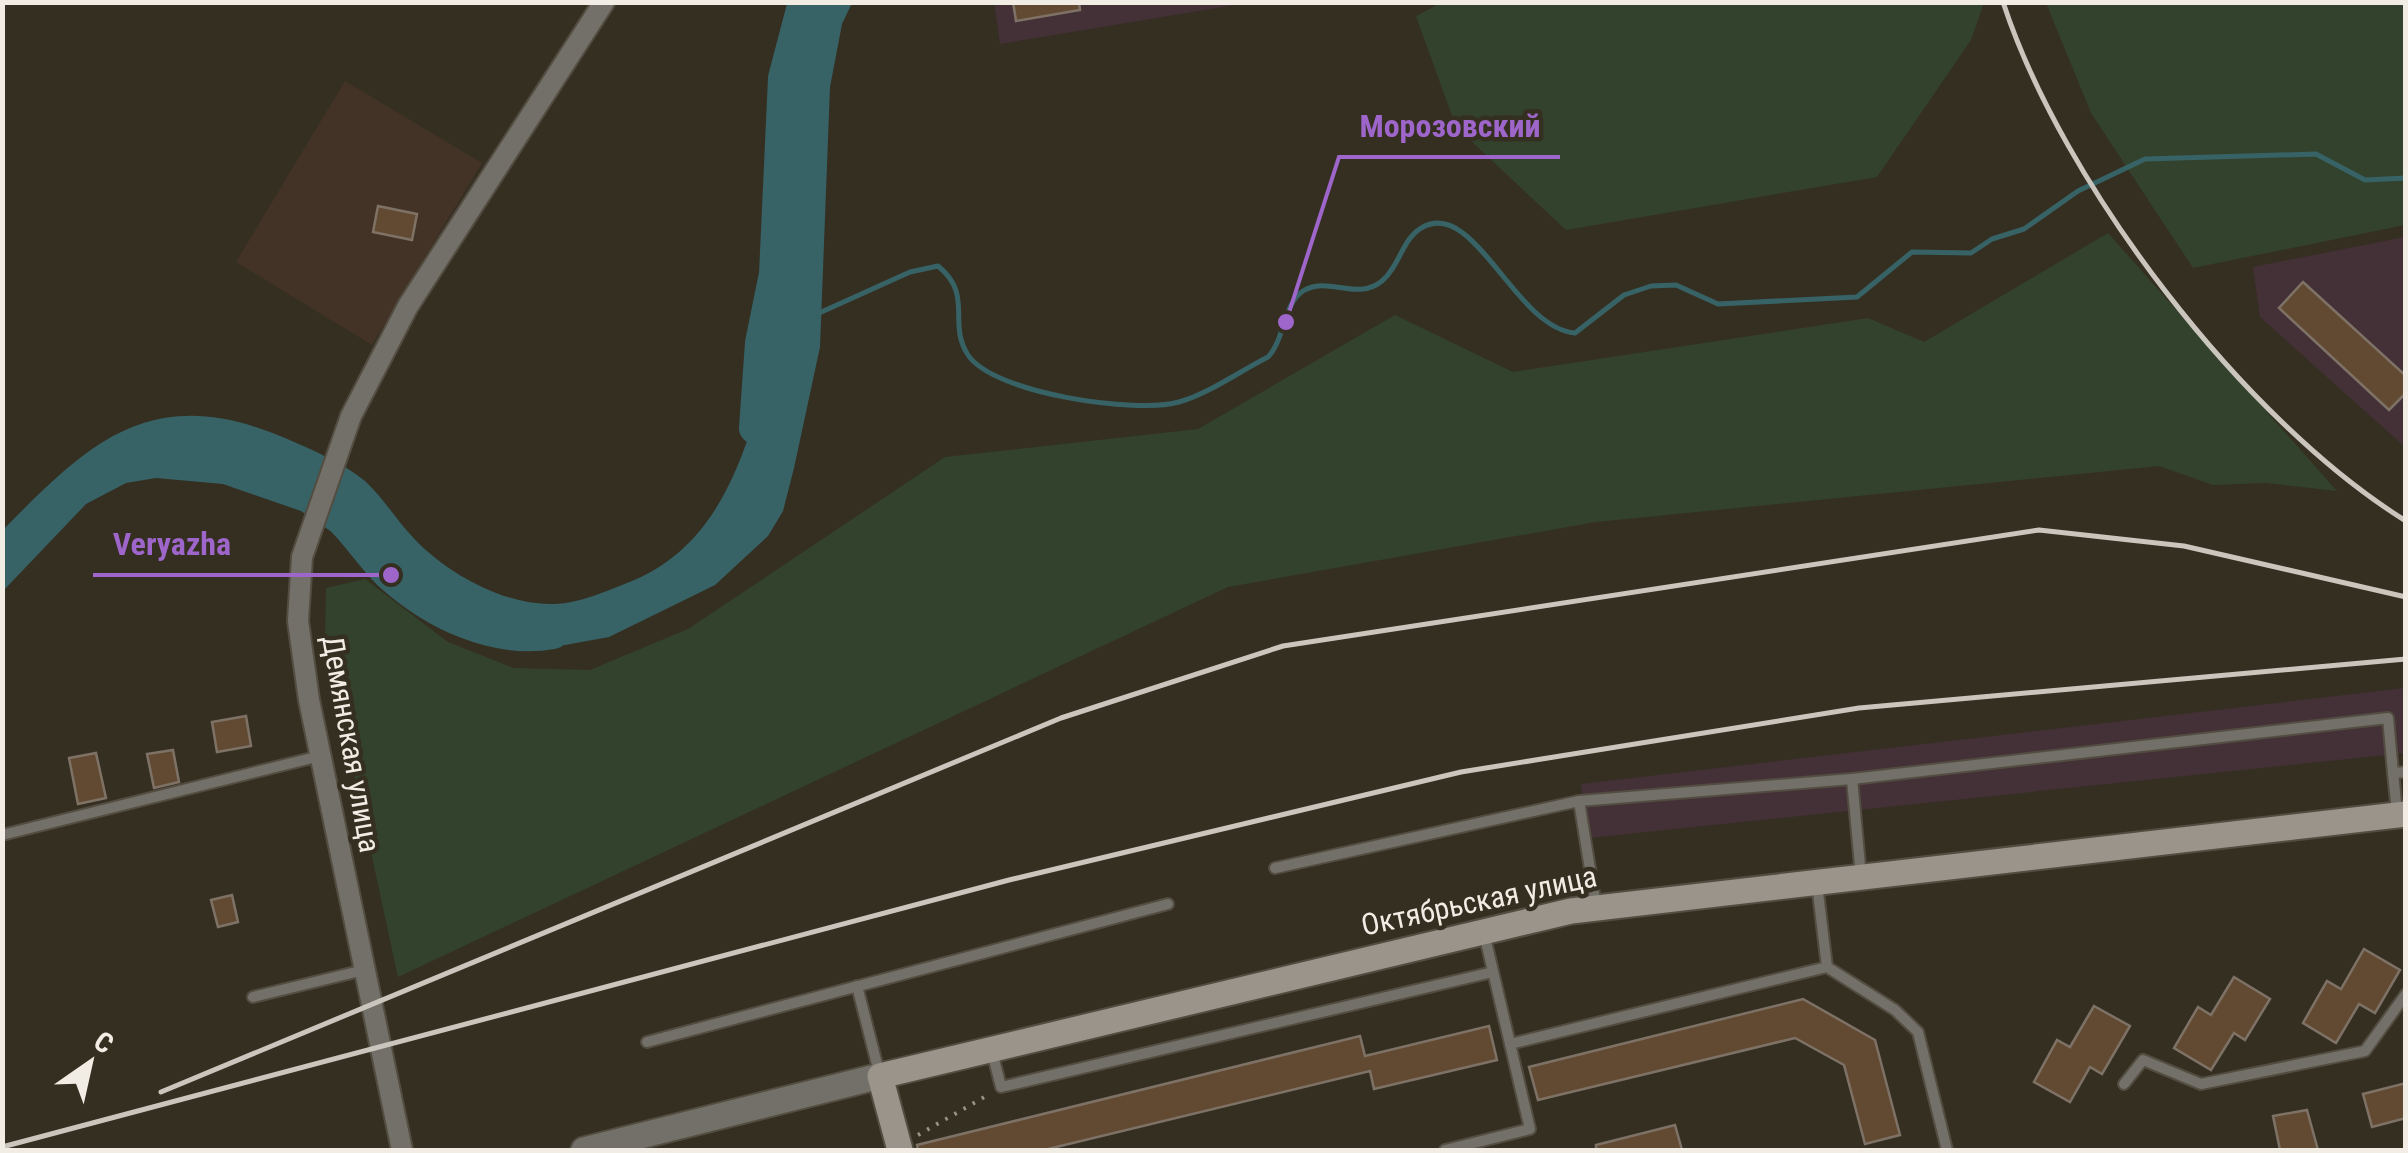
<svg xmlns="http://www.w3.org/2000/svg" width="2408" height="1153" viewBox="0 0 2408 1153" font-family="'Roboto Condensed',sans-serif">
  <rect width="100%" height="100%" fill="#352f22"/>
  <polygon fill="#433327" points="345,81 482,163 372,345 236,262"/>
  <g fill="#443137">
    <polygon points="994,2 1247,3 1000,44"/>
    <polygon points="2405,237 2405,447 2260,317 2253,267"/>
    <polygon points="2405,688 2405,753 1589,838 1581,784"/>
  </g>
  <g fill="#33422c">
    <polygon points="1441,3 1441,2 1984,3 1971,40 1877,177 1566,230 1456,127 1416,16"/>
    <polygon points="2046,3 2405,3 2405,225 2193,268 2091,113"/>
    <polygon points="2108,233 2337,491 2266,483 2213,485 2159,466 1596,522 1228,587 398,977 325,640 326,588 365,579 448,642 514,668 590,670 688,629 945,457 1198,429 1395,315 1513,372 1868,318 1924,342"/>
  </g>
  <path fill="#376367" d="M 799,3 L 852,3 L 842,24 L 830,87 L 820,347 L 794,468 L 783,511 L 768,536 L 715,585 L 609,637 L 565,645 L 519,638 L 472,621 L 417,590 L 301,511 L 223,484 L 156,478 L 126,483 L 86,504 L 3,591 L 3,530 C 92,439 153,382 285,438 C 312,450 342,462 365,481 C 382,497 394,516 409,533 C 442,571 503,606 555,604 C 580,603 604,592 627,583 C 693,558 726,503 748,438 C 762,395 765,348 770,304 C 781,203 783,102 799,3 Z"/>
  <g fill="none" stroke-linecap="round" stroke-linejoin="round">
    <path stroke="#376367" stroke-width="5" d="M 817,314 L 910,272 L 938,266 C 974,295 947,323 968,355 C 994,394 1137,414 1179,402 C 1210,393 1240,371 1268,357 C 1285,339 1283,304 1303,291 C 1328,275 1356,302 1382,281 C 1400,266 1402,238 1423,227 C 1475,199 1515,328 1575,333 L 1624,295 L 1651,286 L 1676,285 L 1718,304 L 1857,297 L 1912,252 L 1971,253 L 1992,239 L 2024,229 L 2078,191 L 2145,159 L 2316,154 L 2365,180 L 2406,178"/>
    <g stroke="#376367" stroke-width="32">
      <polyline points="755,428 761,343 775,274 784,78 804,2"/>
      <path d="M 343,521 C 359,537 372,558 389,574 C 432,613 494,644 553,633"/>
    </g>
  </g>
  <g fill="#624a32" stroke="#7e7266" stroke-width="2.5">
    <polygon points="1013,2 1079,2 1080,10 1016,21"/>
    <polygon points="378,206 417,214 412,240 373,232"/>
    <polygon points="2303,282 2406,376 2406,393 2389,410 2279,308"/>
    <polygon points="246,716 251,746 217,752 212,722"/>
    <polygon points="173,750 179,782 154,788 147,754"/>
    <polygon points="96,753 106,798 78,804 69,758"/>
    <polygon points="232,895 238,922 218,927 211,900"/>
    <polygon points="2364,949 2400,970 2375,1013 2359,1004 2336,1043 2303,1023 2327,981 2341,989"/>
    <polygon points="2234,977 2270,999 2245,1040 2234,1033 2211,1070 2174,1048 2198,1007 2211,1015"/>
    <polygon points="1803,999 1875,1040 1900,1135 1865,1144 1844,1065 1795,1038 1538,1100 1529,1067"/>
    <polygon points="2094,1006 2130,1026 2102,1074 2090,1067 2070,1102 2034,1082 2057,1040 2070,1047"/>
    <polygon points="1489,1026 1497,1060 1374,1089 1370,1071 1044,1150 918,1150 917,1145 1360,1036 1365,1056"/>
    <polygon points="2406,1083 2406,1118 2372,1127 2363,1094"/>
    <polygon points="2307,1110 2318,1150 2280,1150 2273,1116"/>
    <polygon points="1675,1125 1682,1150 1596,1150 1596,1145"/>
  </g>
  <g fill="none" stroke-linecap="round" stroke-linejoin="round">
    <defs>
      <g id="service">
        <polyline points="2393,773 2397,812"/>
        <polyline points="1852,779 1861,877"/>
        <polyline points="1579,801 1852,779 2388,718 2393,773 2406,772"/>
        <polyline points="2,835 320,756"/>
        <polyline points="1275,868 1579,801 1596,906"/>
        <polyline points="1817,884 1827,967 1895,1010 1918,1032 1947,1150"/>
        <polyline points="857,986 880,1076"/>
        <polyline points="253,997 364,970"/>
        <polyline points="647,1042 1168,904"/>
        <polyline points="1510,1044 1827,967"/>
        <polyline points="991,1048 1001,1087 1493,972"/>
        <polyline points="2124,1084 2143,1060 2201,1084 2365,1051 2406,994"/>
        <polyline points="1445,1150 1530,1129 1484,933"/>
      </g>
      <polyline id="minor" points="402,1150 309,700 298,621 302,557 351,416 408,306 604,2"/>
      <polyline id="tertiary" points="584,1150 880,1076"/>
      <polyline id="secondary" points="900,1150 880,1076 1571,911 2406,814"/>
    </defs>
    <use href="#service" stroke="#534d41" stroke-width="14"/>
    <use href="#minor" stroke="#534d41" stroke-width="24"/>
    <use href="#tertiary" stroke="#534d41" stroke-width="29"/>
    <use href="#secondary" stroke="#534d41" stroke-width="29"/>
    <polyline stroke="#989388" stroke-width="4" stroke-dasharray="2.5 8" stroke-linecap="butt" points="918,1135 988,1095"/>
    <use href="#service" stroke="#73706a" stroke-width="10"/>
    <use href="#minor" stroke="#73706a" stroke-width="20"/>
    <use href="#tertiary" stroke="#73706a" stroke-width="25"/>
    <use href="#secondary" stroke="#9a948a" stroke-width="25"/>
    <g stroke="#cbc6bd" stroke-width="5">
      <path d="M 2003,2 C 2062,183 2244,421 2406,521"/>
      <polyline points="161,1092 1061,718 1283,646 2039,530 2184,546 2406,597"/>
      <polyline points="2,1147 1009,880 1461,772 1859,708 2406,659"/>
    </g>
  </g>
  <g text-anchor="middle" stroke-width="9" stroke-linejoin="round" paint-order="stroke">
    <g font-size="30" fill="#f1ede5" stroke="#352f22">
      <text transform="translate(351 744) rotate(80)" y="10">Демянская улица</text>
      <text transform="translate(1479 901) rotate(-12)" y="10">Октябрьская улица</text>
    </g>
  </g>
  <path fill="none" stroke="#9e66ca" stroke-width="4" d="M1286 322L1339 157H1560M391 575L251 575H93"/>
  <g fill="#9e66ca" stroke="#352f22" stroke-width="4">
    <circle cx="1286" cy="322" r="10"/>
    <circle cx="391" cy="575" r="10"/>
  </g>
  <g font-size="32" text-anchor="middle" font-weight="bold" fill="#9e66ca" stroke="#352f22" stroke-width="9" stroke-linejoin="round" paint-order="stroke">
    <text x="1450" y="137">Морозовский</text>
    <text x="172" y="555">Veryazha</text>
  </g>
  <rect width="2408" height="1153" fill="none" stroke="#f1ede5" stroke-width="10"/>
  <g transform="translate(90 1063) rotate(34)" stroke="#352f22" stroke-width="8" paint-order="stroke">
  <path d="M0-8L18 38L0 25L-18 38Z" fill="#f1ede5"/>
  <text y="-15" font-size="28" font-weight="bold" text-anchor="middle" fill="#f1ede5">С</text>
  </g>
</svg>
